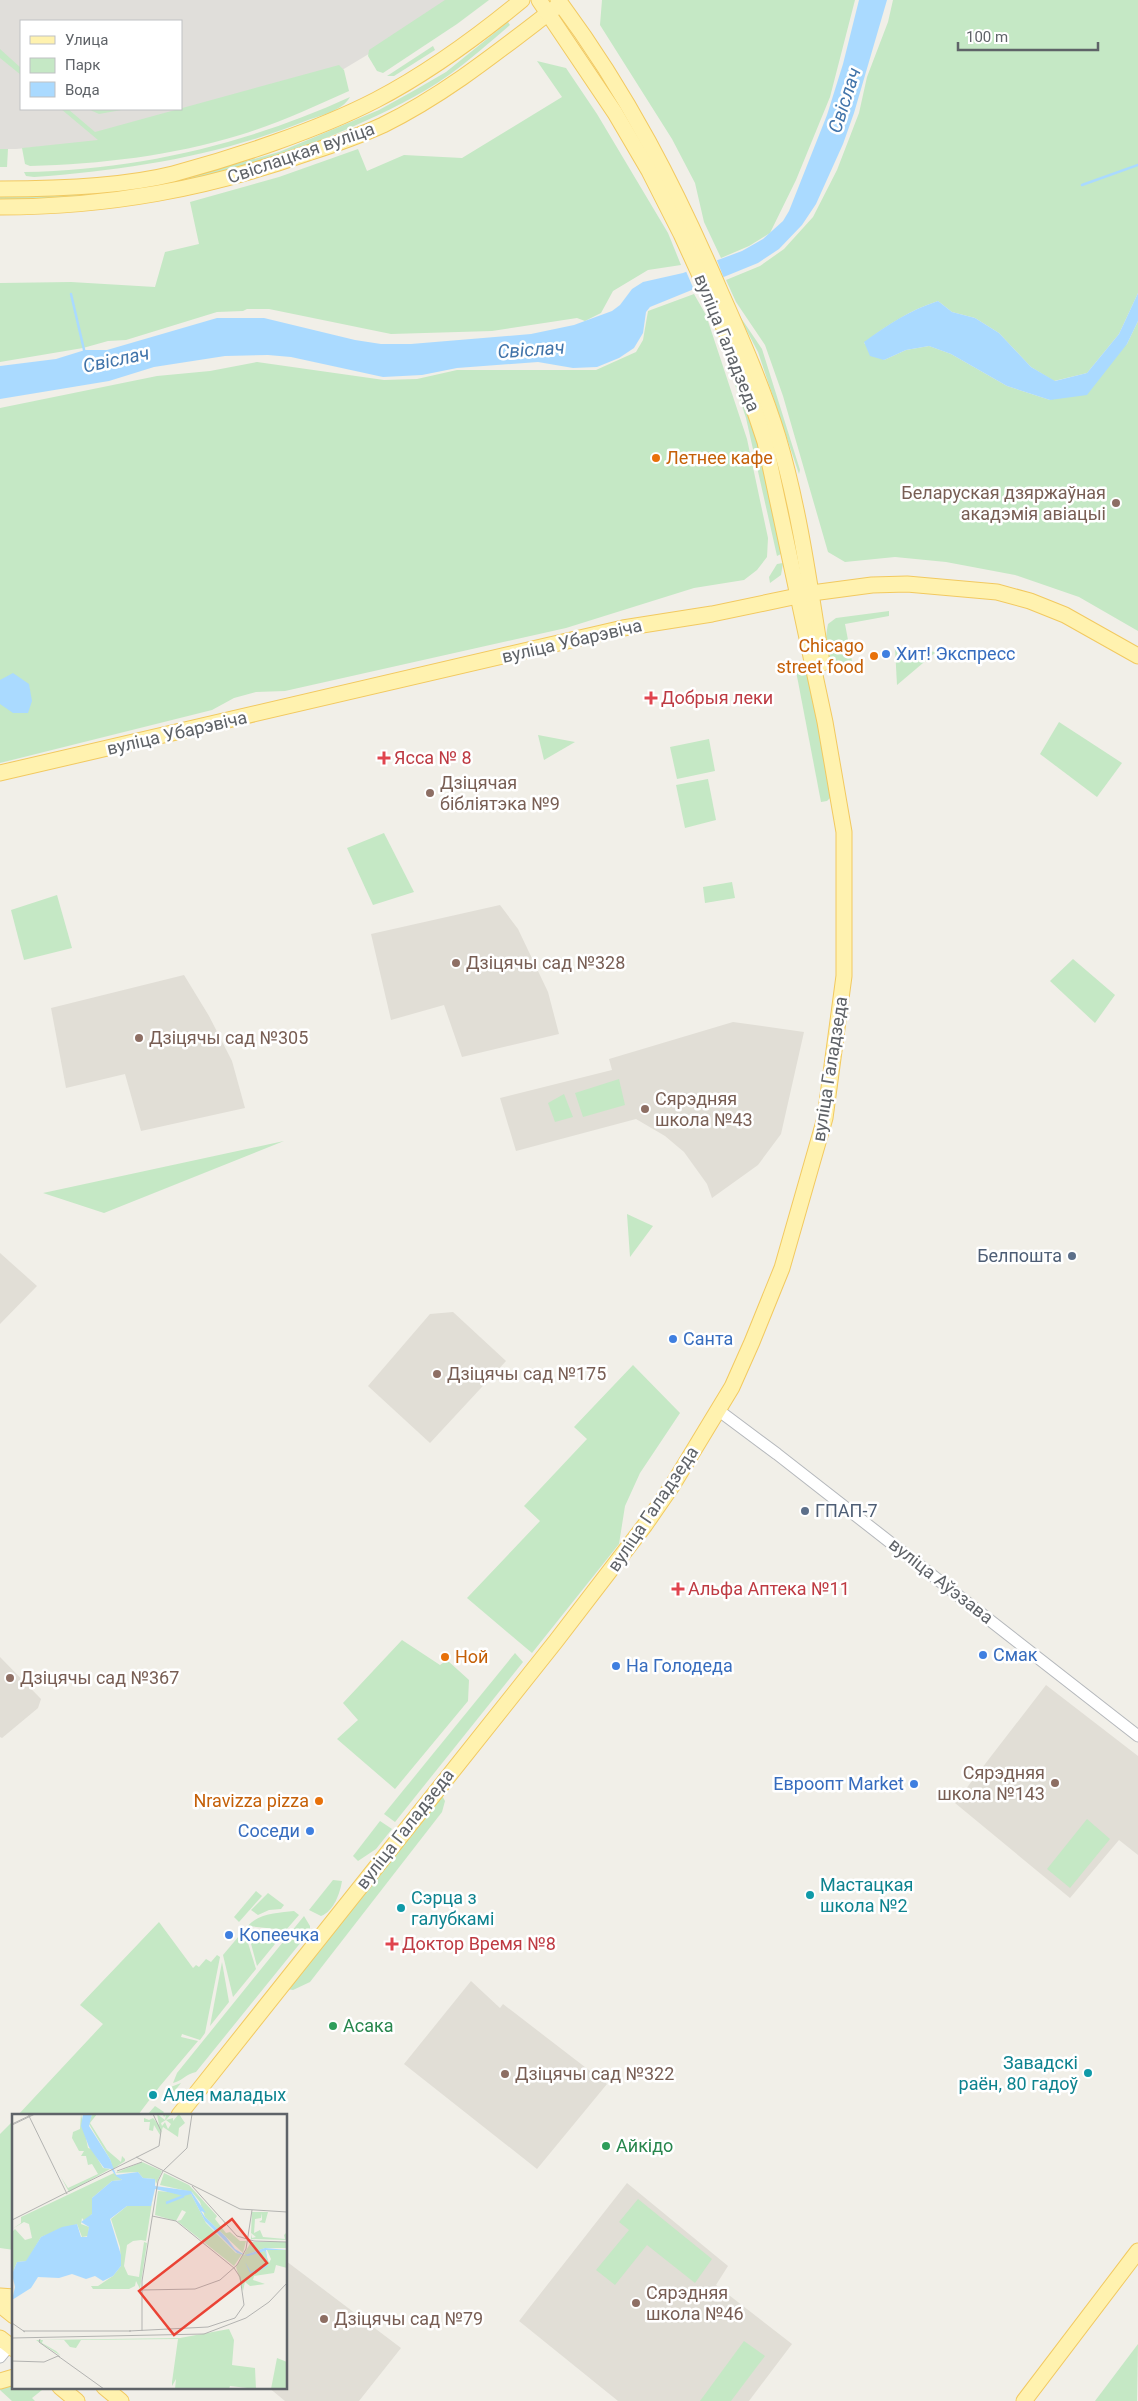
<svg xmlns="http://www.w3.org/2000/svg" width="1138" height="2401" viewBox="0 0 1138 2401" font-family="Roboto,sans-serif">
  <rect width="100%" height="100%" fill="#f1efe8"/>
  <path fill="#e0deda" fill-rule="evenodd" d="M 0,0 L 459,0 L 327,79 L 98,141 L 16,149 L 0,149 ZM 21,21 L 181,21 L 181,109 L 21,109 Z"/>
  <g fill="#e1ded6">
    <polygon points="500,905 518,929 548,992 559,1034 462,1057 444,1005 391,1020 371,934"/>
    <polygon points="184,975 209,1016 232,1061 245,1108 141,1131 125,1074 66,1088 51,1008"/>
    <polygon points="733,1022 804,1032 781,1134 758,1165 712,1198 707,1184 684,1152 665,1136 636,1119 516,1151 500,1098 612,1070 609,1059"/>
    <polygon points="0,1253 37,1286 0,1324"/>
    <polygon points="453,1312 506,1361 430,1443 368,1386 430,1314"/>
    <polygon points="0,1657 41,1699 38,1708 2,1738 0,1737"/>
    <polygon points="1046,1685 1138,1756 1138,1855 1119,1840 1070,1898 955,1803"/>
    <polygon points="471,1981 500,2008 503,2004 607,2084 537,2169 404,2064"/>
    <polygon points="627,2183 728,2266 716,2285 792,2344 749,2401 618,2401 519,2321"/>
    <polygon points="286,2261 401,2348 359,2401 285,2401 268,2387 286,2387"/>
  </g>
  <g fill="#c5e8c5">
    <polygon points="445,0 489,0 457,24 383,73 377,71 368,56 369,50"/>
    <polygon points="602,0 855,0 830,97 796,180 770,233 749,246 721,258 704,222 695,183 672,139 600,25"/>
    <path d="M 893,0 L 1138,0 L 1138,293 L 1119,334 L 1087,373 L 1054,381 L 1031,367 L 999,333 L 975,318 L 952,312 L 938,301 C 910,310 887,325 864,343 L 884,360 L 906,350 L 929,346 L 951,354 L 1007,386 L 1050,400 L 1127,344 L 1138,321 L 1138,631 L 1079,597 L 1015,575 L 946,562 L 895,557 L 845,562 L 828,552 L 783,396 L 765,345 L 736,302 L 726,280 L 760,266 L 784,249 L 813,217 L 837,170 L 859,113 L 867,77 L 888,22 Z"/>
    <path d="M 508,22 L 510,25 C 490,42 470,60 449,75 C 419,96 386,112 352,127 C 238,178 125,198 0,201 L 0,196 L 192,176 L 279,152 L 379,110 L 415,90 L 446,72 Z"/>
    <polygon points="433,46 435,50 394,76 387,76"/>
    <polygon points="0,49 21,68 21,75 0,58"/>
    <polygon points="537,61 566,68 597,114 668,233 681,265 648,270 613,291 601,313 585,321 577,318 492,331 391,334 269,309 247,309 243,311 217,312 126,340 108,341 83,348 0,362 0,283 71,282 155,287 165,252 199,244 190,202 279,177 358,149 367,171 404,155 462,158 562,97"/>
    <path d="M 339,65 L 344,70 L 349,91 C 313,107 277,124 240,135 C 171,156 101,164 30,166 L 25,164 L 22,148 L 98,140 L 61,109 L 68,109 L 95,132 Z"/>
    <path d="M 350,97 C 342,111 322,115 308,120 C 218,156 130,170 34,177 L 26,176 L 24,172 C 138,170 247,144 350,97 Z"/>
    <polygon points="88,109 127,109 99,114"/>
    <polygon points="0,149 8,149 7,167 0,167"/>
    <polygon points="694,294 706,315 747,439 768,538 767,557 757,570 744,580 694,588 566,628 285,691 256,692 234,698 212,710 0,763 0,408 157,376 210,371 257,362 384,380 417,379 457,370 596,370 636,352 643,340 648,311"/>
    <polygon points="737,312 762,349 800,470 799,474 758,352"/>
    <polygon points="716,327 731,359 758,439 781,554 777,556 746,418"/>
    <polygon points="783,563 781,575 770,583 769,577 777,564"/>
    <path d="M 889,611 L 889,616 L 845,624 L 854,672 L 835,672 C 824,661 825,638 828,624 L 836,618 Z"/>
    <polygon points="895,648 936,652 897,685"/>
    <polygon points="803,670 808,672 832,796 827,801 821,802 796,671"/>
    <polygon points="1059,722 1122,763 1097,797 1040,754"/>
    <polygon points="538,735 575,742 544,760"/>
    <polygon points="709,739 715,771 677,779 670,747"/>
    <polygon points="708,779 716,820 685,828 676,785"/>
    <polygon points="384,833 414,892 373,905 347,848"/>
    <polygon points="732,882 735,898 705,903 703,887"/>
    <polygon points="57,895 72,948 24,960 11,910"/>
    <polygon points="1073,959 1115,995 1095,1023 1050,981"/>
    <polygon points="619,1079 625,1105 583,1117 575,1093"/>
    <polygon points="564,1094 573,1117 555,1122 548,1103"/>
    <polygon points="284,1141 104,1213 43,1193"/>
    <polygon points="627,1214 653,1226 630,1257"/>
    <polygon points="633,1365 680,1413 640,1473 625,1506 619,1544 532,1653 467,1598 540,1521 524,1506 587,1439 574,1427"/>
    <polygon points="402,1640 440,1665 447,1660 469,1680 468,1701 395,1789 337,1739 358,1720 343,1703"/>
    <polygon points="515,1653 523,1662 395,1822 384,1814"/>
    <polygon points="441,1794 445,1801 442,1812 310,1982 293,1990 287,1989"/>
    <polygon points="1087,1819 1110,1839 1070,1888 1047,1869"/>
    <polygon points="380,1821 392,1829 376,1849 358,1861 353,1856"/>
    <path d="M 333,1880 L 342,1881 C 340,1893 334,1911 321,1916 L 309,1910 Z"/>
    <polygon points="256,1891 262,1896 239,1922 234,1917"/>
    <polygon points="268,1893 284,1905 281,1909 269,1910 258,1915 251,1910"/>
    <path d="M 294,1911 L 299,1915 L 286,1930 L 248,1926 C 258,1913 279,1913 294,1911 Z"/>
    <path d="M 304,1916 L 310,1926 L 310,1931 L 196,2072 C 186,2074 182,2081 173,2083 L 177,2073 Z"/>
    <polygon points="159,1922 193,1968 196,1965 199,1967 206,1959 211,1962 217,1955 220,1957 205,2033 200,2040 182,2034 181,2037 198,2041 160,2086 138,2115 18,2115 103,2024 80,2005"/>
    <polygon points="247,1929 284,1933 257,1966"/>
    <polygon points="244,1930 256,1969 233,1997 223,1955"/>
    <polygon points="222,1962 229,2002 210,2026"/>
    <polygon points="181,2083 166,2102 164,2093 168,2088"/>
    <polygon points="155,2106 164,2112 162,2115 147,2115"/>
    <polygon points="14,2120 14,2250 0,2248 0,2134"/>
    <polygon points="638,2199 712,2259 695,2283 647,2245 615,2285 596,2270 629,2230 619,2222"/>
    <polygon points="744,2341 765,2356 731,2401 700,2401"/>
    <polygon points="1138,2344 1137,2401 1095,2401"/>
    <polygon points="14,2379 14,2387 39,2387 42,2390 32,2398 35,2401 12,2401 0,2390 0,2384"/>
  </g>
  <g fill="#aadaff">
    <polygon points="859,0 887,0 854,113 843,144 816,204 802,225 779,249 758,263 650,307 646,312 643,333 634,348 619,358 597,367 573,368 538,362 457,368 422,375 383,377 291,357 268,355 225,356 154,367 109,381 0,399 0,366 56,359 85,350 107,350 217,318 264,318 355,340 381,344 411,344 531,334 574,325 612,311 620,305 632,289 643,282 683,273 742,251 763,239 783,221 789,211 827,115 843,64"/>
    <path d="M 1138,293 L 1138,321 L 1127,344 L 1087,395 L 1050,400 L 1007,386 L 951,354 L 929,346 L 906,350 L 884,360 L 870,356 L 864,342 C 887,325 910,310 938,301 L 952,312 L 975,318 L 999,333 L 1031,367 L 1055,381 L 1087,373 L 1119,334 Z"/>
    <polygon points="13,673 29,684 32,701 28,713 13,713 0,704 0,680"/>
  </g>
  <polygon fill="#f1efe8" points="716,258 725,281 695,292 685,269"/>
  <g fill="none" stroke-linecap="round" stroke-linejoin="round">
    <g stroke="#aadaff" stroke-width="2.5">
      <polyline points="1082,185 1138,165"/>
      <polyline points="71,294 85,354"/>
    </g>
    <defs>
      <g id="minor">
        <polyline points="718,1410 777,1454 1138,1736"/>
        <polyline points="0,2357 9,2346"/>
      </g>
      <g id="major">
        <path d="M 558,0 C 627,92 676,188 721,293 C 742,340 763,388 778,437 C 800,511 810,588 822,663"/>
        <path d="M 0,189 C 54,189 121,187 173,174 C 236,157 318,130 376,100 C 428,73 477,37 522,0"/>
        <path d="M 0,207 C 109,207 206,189 308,153 C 333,145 359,136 383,125 C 446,94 500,50 555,8"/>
        <polyline points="0,773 623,628 712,614 812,593 872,585 907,584 997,592 1030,601 1065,615 1138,656"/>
        <polyline points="179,2115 556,1641 645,1525 672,1486 732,1387 752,1342 782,1268 825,1118 844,976 844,832 825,722 765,442 735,352 681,234 649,171 615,113 539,0"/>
        <polyline points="0,2296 14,2297"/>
        <polyline points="0,2305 14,2316"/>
        <polyline points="0,2338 14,2349"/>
        <polyline points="0,2381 14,2377"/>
        <polyline points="60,2387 77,2401"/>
        <polyline points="104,2387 121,2401"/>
        <polyline points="1024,2401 1138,2251"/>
      </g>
    </defs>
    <use href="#minor" stroke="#b5b8bc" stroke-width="13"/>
    <use href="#major" stroke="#f2c960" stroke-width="17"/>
    <use href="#minor" stroke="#fff" stroke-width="11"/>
    <use href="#major" stroke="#fff2af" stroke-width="15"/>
  </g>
  <g fill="#e8710a" stroke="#fff" stroke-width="2">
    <circle cx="656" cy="458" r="5"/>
    <circle cx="874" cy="656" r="5"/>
    <circle cx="445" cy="1657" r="5"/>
    <circle cx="319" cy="1801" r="5"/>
  </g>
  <g fill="#8d6e63" stroke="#fff" stroke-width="2">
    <circle cx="1116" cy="503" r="5"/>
    <circle cx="430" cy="793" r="5"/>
    <circle cx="456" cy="963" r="5"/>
    <circle cx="139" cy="1038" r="5"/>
    <circle cx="645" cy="1109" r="5"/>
    <circle cx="437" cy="1374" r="5"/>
    <circle cx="10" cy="1678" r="5"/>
    <circle cx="1055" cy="1783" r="5"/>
    <circle cx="505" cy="2074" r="5"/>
    <circle cx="636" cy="2303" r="5"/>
    <circle cx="324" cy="2319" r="5"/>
  </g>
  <g fill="#3f7fe0" stroke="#fff" stroke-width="2">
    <circle cx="886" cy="654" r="5"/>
    <circle cx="673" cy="1339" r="5"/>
    <circle cx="983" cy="1655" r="5"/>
    <circle cx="616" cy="1666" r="5"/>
    <circle cx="914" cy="1784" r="5"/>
    <circle cx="310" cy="1831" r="5"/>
    <circle cx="229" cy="1935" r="5"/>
  </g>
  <g fill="#e0444e" stroke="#fff" stroke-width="2">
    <path d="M648.5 690.5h5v5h5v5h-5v5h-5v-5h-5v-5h5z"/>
    <path d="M381.5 750.5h5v5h5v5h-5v5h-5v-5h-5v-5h5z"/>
    <path d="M675.5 1581.5h5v5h5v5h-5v5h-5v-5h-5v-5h5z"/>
    <path d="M389.5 1936.5h5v5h5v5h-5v5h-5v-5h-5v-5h5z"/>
  </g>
  <g fill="#5c6f8a" stroke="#fff" stroke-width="2">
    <circle cx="1072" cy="1256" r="5"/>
    <circle cx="805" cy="1511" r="5"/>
  </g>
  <g fill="#0f9aa8" stroke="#fff" stroke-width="2">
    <circle cx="810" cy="1895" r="5"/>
    <circle cx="401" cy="1908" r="5"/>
    <circle cx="1088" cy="2073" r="5"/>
    <circle cx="153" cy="2095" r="5"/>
  </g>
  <g fill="#2e9e5b" stroke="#fff" stroke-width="2">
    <circle cx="333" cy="2026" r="5"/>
    <circle cx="606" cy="2146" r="5"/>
  </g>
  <g text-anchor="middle" stroke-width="5" stroke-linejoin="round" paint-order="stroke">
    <g font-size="18" fill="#5f6368" stroke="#fff">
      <text transform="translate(301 153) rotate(-19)" y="6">Свіслацкая вуліца</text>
      <text transform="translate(727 343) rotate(68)" y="6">вуліца Галадзеда</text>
      <text transform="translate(572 641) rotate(-13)" y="6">вуліца Убарэвіча</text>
      <text transform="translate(177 733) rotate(-13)" y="6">вуліца Убарэвіча</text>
      <text transform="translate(830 1069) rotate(-81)" y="6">вуліца Галадзеда</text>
      <text transform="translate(653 1509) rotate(-56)" y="6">вуліца Галадзеда</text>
      <text transform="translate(941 1581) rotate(38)" y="6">вуліца Аўэзава</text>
      <text transform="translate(405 1829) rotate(-52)" y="6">вуліца Галадзеда</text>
    </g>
    <g font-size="18" fill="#c56008" stroke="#fff" text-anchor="start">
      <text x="666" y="464">Летнее кафе</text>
      <text x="864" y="652" text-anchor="end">Chicago<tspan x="864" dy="21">street food</tspan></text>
      <text x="455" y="1663">Ной</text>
      <text x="309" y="1807" text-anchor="end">Nravizza pizza</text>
    </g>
    <g font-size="18" fill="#785e54" stroke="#fff" text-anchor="start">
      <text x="1106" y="499" text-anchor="end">Беларуская дзяржаўная<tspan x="1106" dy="21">акадэмія авіацыі</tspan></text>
      <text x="440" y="789">Дзіцячая<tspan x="440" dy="21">бібліятэка №9</tspan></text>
      <text x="466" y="969">Дзіцячы сад №328</text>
      <text x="149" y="1044">Дзіцячы сад №305</text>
      <text x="655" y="1105">Сярэдняя<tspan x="655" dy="21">школа №43</tspan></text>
      <text x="447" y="1380">Дзіцячы сад №175</text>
      <text x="20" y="1684">Дзіцячы сад №367</text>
      <text x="1045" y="1779" text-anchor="end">Сярэдняя<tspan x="1045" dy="21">школа №143</tspan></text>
      <text x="515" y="2080">Дзіцячы сад №322</text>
      <text x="646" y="2299">Сярэдняя<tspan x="646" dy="21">школа №46</tspan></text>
      <text x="334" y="2325">Дзіцячы сад №79</text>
    </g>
    <g font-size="18" fill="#366cbe" stroke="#fff" text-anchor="start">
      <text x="896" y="660">Хит! Экспресс</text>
      <text x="683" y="1345">Санта</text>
      <text x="993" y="1661">Смак</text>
      <text x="626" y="1672">На Голодеда</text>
      <text x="904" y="1790" text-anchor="end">Евроопт Market</text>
      <text x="300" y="1837" text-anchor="end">Соседи</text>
      <text x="239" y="1941">Копеечка</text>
    </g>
    <g font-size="18" fill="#be3a42" stroke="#fff" text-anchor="start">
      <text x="661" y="704">Добрыя леки</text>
      <text x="394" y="764">Ясса № 8</text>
      <text x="688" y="1595">Альфа Аптека №11</text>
      <text x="402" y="1950">Доктор Время №8</text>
    </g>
    <g font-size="18" fill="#4e5e75" stroke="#fff" text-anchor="end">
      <text x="1062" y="1262">Белпошта</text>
      <text x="815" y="1517" text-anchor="start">ГПАП-7</text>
    </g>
    <g font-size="18" fill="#0d838f" stroke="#fff" text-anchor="start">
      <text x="820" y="1891">Мастацкая<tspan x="820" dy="21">школа №2</tspan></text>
      <text x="411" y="1904">Сэрца з<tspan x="411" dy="21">галубкамі</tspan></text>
      <text x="1078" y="2069" text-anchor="end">Завадскі<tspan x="1078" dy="21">раён, 80 гадоў</tspan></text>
      <text x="163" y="2101">Алея маладых</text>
    </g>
    <g font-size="18" fill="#27864d" stroke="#fff" text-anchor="start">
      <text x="343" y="2032">Асака</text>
      <text x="616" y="2152">Айкідо</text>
    </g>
    <g font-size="19" font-style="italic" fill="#4174aa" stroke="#fff">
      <text transform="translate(844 100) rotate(-72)" y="7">Свіслач</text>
      <text transform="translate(531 349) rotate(-4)" y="7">Свіслач</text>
      <text transform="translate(116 359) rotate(-12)" y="7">Свіслач</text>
    </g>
  </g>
  <g transform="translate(12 2114)">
    <rect width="275" height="275" fill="#f1efe8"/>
    <path d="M 69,0 L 76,34 L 80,35 L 91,54 L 98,55 L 57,78 L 49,63 L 56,74 L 86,60 L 80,50 L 76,51 L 74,42 L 69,42 L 72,37 L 67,37 L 60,24 L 61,18 L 68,15 ZM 80,0 L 85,0 L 78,9 L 95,36 L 109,48 L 110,42 L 113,45 L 113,47 L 101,55 L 98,45 L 77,10 ZM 145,0 L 153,6 L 154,1 L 152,3 L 151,1 L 159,0 L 154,6 L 149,9 L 150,12 L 153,8 L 156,15 L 159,10 L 154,6 L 161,4 L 161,7 L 166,1 L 163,1 L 167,0 L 173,9 L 167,14 L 166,23 L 151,13 L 148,21 L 142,11 L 141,17 L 137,16 L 138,8 L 132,8 L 132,4 L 137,6 L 141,4 L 147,11 ZM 130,48 L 150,57 L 144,70 L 143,65 L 131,64 L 126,58 L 103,59 ZM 102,59 L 110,66 L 100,67 L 80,84 L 80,100 L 73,108 L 70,104 L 69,110 L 77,113 L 76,122 L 70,123 L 65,110 L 29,123 L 15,147 L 5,148 L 0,160 L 0,118 L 3,115 L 13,126 L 20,124 L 17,110 L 12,108 L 0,115 L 9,109 L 9,103 ZM 152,59 L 177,71 L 205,102 L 203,105 L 214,119 L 218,118 L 228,127 L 234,127 L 231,139 L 193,103 L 188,88 L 180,78 L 148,71 ZM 142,76 L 134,127 L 129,126 L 121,127 L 115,131 L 112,152 L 116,161 L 127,163 L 132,128 L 135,129 L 128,175 L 124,167 L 123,172 L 117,175 L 81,175 L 79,172 L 86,172 L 101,162 L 109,152 L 108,133 L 99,105 L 115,92 L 139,92 ZM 146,77 L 179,80 L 194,109 L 224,139 L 230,140 L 222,152 L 165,107 L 169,106 L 174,98 L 170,96 L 164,107 L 143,101 ZM 240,98 L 259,98 L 256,98 L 253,109 L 247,108 L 250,106 L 250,99 L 249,104 L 243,105 L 242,119 L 248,116 L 251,123 L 273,125 L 272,121 L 275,118 L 275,126 L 239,125 L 239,120 L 240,124 L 244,123 L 239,119 ZM 239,128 L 275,128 L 275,134 L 253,134 L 234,141 L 232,140 ZM 255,136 L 275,136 L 275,154 L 264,151 L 262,159 L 242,162 L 241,166 L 253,170 L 238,172 L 233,168 L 231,177 L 224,153 L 231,141 L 253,137 L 257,149 L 259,145 ZM 217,215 L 222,226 L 220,251 L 243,254 L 244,275 L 218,272 L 217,275 L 163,275 L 164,265 L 160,272 L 160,268 L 166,225 L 69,226 L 64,234 L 58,233 L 52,226 L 31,226 L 30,229 L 44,237 L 49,242 L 24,226 L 168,224 ZM 265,244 L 275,248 L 275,275 L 259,275 Z" fill="#c5e8c5"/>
    <path d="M 71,0 L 80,0 L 77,12 L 98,45 L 104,61 L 126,58 L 131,64 L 143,65 L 143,72 L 179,77 L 194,99 L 189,97 L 193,103 L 214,123 L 223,135 L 233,141 L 253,134 L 275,136 L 254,136 L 256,152 L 245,158 L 238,159 L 233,148 L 239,158 L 256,151 L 253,137 L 236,142 L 225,139 L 193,107 L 179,80 L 172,82 L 143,75 L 139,92 L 115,92 L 98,105 L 109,141 L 109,152 L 101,162 L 91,167 L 83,162 L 74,165 L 60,160 L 47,164 L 26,163 L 19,174 L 0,186 L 3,173 L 0,160 L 5,148 L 14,147 L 29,123 L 50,113 L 65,110 L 69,123 L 75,123 L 77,113 L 69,108 L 80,100 L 80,84 L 100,67 L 110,66 L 104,62 L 99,55 L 92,54 L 77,33 L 69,12 Z" fill="#aadaff"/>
    <path fill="none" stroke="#aadaff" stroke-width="2.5" d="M 154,89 L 172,82"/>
    <path fill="none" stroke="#b3b3b1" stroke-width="1" d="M 16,0 L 55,80M 0,10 L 21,0M 0,11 L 23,0M 124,43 L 228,95 L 275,98M 105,57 L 130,48M 180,72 L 225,122 L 242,127 L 275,128M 0,106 L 147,32 L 149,17 L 141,0M 130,176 L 183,175 L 208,166 L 225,151 L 234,135 L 240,96M 0,209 L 13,218M 11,217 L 119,217M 117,217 L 196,213 L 223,204 L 232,191 L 228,163 L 222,154 L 164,107 L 140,102M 130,217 L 130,167 L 146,67 L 151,57 L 175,34 L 180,0M 0,224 L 192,220 L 234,204 L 257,188 L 275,169M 28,225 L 27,228 L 48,243M 0,247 L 32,248 L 46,242 L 92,275"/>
    <path fill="#ea4335" fill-opacity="0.15" stroke="#ea4335" stroke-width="2.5" d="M 220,105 L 255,149 L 162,221 L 127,177 Z"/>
    <rect width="275" height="275" fill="none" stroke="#5f6368" stroke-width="2.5"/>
  </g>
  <rect x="20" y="20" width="162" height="90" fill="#ffffff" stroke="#bfc1c3"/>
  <rect x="30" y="36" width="25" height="8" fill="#fff2af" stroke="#bfc1c3"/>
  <text x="65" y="45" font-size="15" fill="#5f6368">Улица</text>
  <rect x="30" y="58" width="25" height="15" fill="#c5e8c5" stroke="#bfc1c3"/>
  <text x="65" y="70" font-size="15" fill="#5f6368">Парк</text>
  <rect x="30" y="82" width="25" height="15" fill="#aadaff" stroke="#bfc1c3"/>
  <text x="65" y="95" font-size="15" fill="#5f6368">Вода</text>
  <path d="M958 42v8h140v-8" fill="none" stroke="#5f6368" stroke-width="2.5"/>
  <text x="966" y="42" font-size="15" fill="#5f6368" stroke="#ffffff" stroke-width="4" paint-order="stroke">100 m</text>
</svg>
